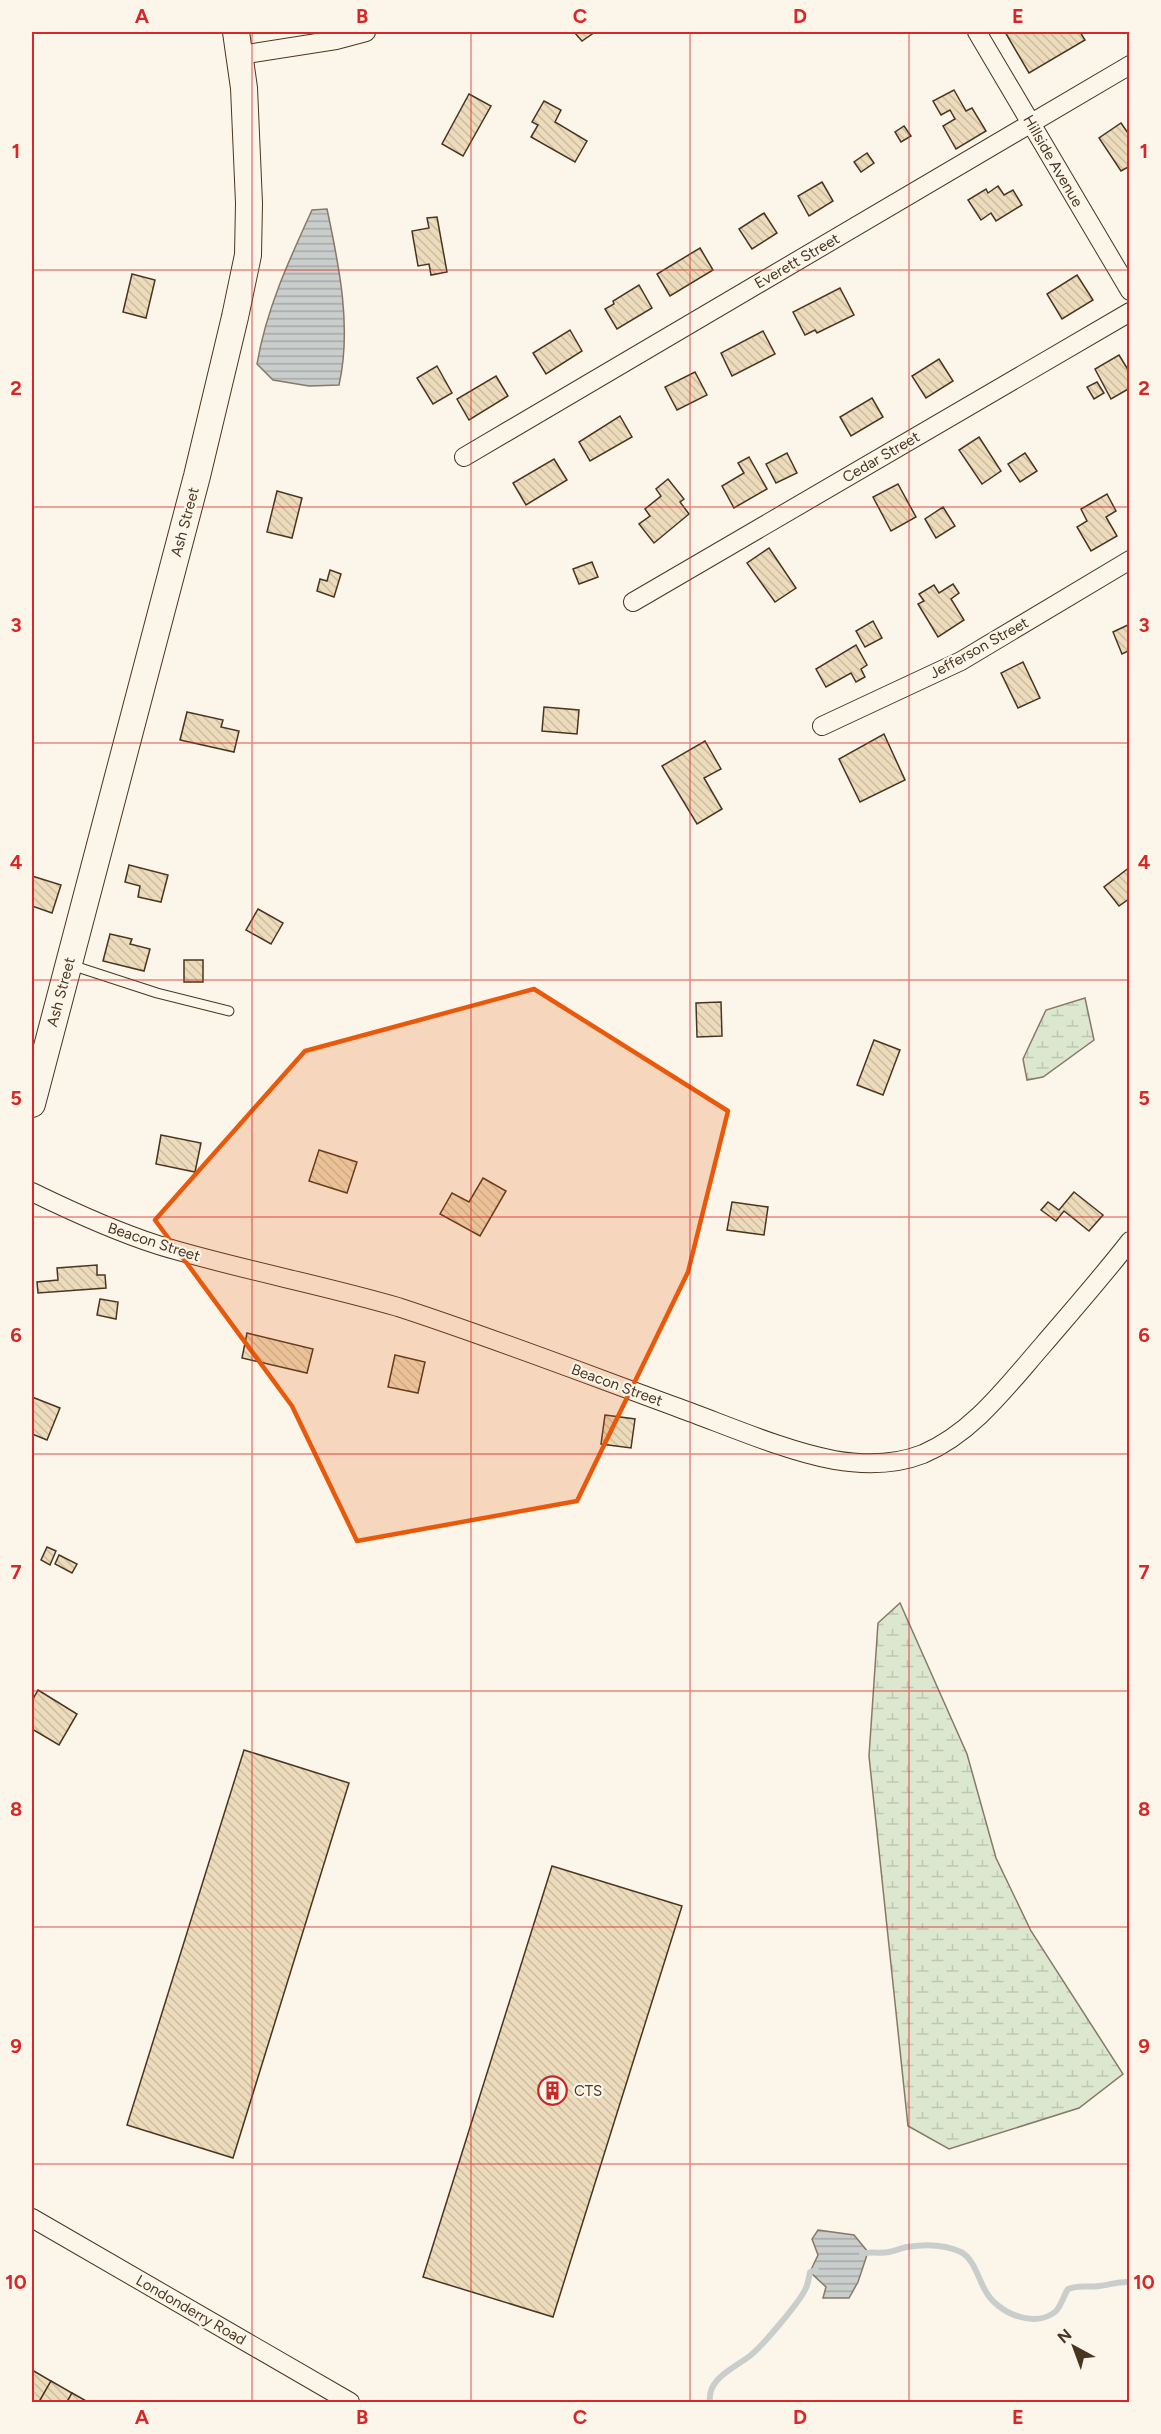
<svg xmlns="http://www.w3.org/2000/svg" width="1161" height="2434" viewBox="0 0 1161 2434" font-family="Figtree,sans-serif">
  <defs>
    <pattern id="wetland-marsh" width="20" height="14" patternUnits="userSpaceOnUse" patternTransform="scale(1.5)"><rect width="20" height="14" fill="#dce7d0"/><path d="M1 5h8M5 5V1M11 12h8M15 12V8" fill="none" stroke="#bec7b2"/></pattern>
    <pattern id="water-rules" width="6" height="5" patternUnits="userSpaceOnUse" patternTransform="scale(1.5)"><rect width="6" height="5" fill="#c9cecd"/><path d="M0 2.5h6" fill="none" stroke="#a5a8a6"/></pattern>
    <pattern id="building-back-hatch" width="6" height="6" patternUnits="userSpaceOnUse" patternTransform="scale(1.5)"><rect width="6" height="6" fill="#ecdcbc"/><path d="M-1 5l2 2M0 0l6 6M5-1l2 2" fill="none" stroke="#ccbda1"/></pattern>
  </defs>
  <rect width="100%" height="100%" fill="#fbf6e9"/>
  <g fill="url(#wetland-marsh)" stroke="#887966" stroke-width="1.5">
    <polygon points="1085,998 1094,1040 1043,1077 1027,1080 1023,1059 1046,1010"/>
    <polygon points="900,1603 967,1754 996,1858 1031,1931 1123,2074 1079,2108 949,2149 908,2126 869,1756 878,1623"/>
  </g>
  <g fill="url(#water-rules)" stroke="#887966" stroke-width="1.5">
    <path d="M 327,209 C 339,265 352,328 339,385 L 309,386 L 273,380 L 257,364 C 266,310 289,260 312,210 Z"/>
    <polygon points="818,2230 854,2235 868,2252 858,2282 849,2298 823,2298 826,2287 810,2272 818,2255 812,2239"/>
  </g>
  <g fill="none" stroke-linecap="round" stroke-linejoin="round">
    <g stroke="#c9cecd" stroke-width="6">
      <path d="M 862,2254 C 871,2251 880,2254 889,2252 C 895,2251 901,2248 907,2247 C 925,2244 944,2244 961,2252 C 974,2259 978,2278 985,2290 C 996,2312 1033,2329 1055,2312 C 1060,2308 1064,2295 1068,2289 C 1081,2284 1087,2288 1099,2286 C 1109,2285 1119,2281 1130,2282"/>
      <path d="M 710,2402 C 707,2378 735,2368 751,2355 C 763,2345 798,2304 805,2290 C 808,2285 809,2277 810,2272 L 816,2270"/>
    </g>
  </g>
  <g fill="url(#building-back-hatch)" stroke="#4a3520" stroke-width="1.5">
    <polygon points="574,32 595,32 582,41"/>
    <polygon points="1005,32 1080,32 1085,40 1029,73"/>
    <polygon points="954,90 966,111 972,108 986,131 956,149 943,126 955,119 950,110 941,115 933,101"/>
    <polygon points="469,94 491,106 463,156 442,144"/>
    <polygon points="544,101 561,110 555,122 587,141 575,162 531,137 538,125 532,122"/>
    <polygon points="1121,123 1130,136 1130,166 1121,171 1099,138"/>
    <polygon points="904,126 911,136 901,142 895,132"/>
    <polygon points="867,153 874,163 861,172 854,162"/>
    <polygon points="822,182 833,201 809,216 798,196"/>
    <polygon points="998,186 1004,195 1013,190 1022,205 996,221 991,213 981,220 968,200 986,189 988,193"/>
    <polygon points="764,213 777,233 752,249 739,229"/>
    <polygon points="437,217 447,272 431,275 429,264 418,266 412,231 429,228 427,218"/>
    <polygon points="700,248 713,270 670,296 657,274"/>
    <polygon points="132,274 155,280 146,318 123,312"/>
    <polygon points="1077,275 1093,300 1062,319 1047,294"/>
    <polygon points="639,285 652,308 617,329 605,309 614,304 613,301"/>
    <polygon points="840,288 854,315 817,333 815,330 805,335 793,312"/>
    <polygon points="570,330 582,351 546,374 533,353"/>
    <polygon points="763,331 775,354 732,376 721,353"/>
    <polygon points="1119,355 1130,373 1130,388 1111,399 1095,369"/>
    <polygon points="939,359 953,381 926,398 912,376"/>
    <polygon points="437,366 452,393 433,404 417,378"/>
    <polygon points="695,372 707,395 677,410 665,387"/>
    <polygon points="496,376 508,396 469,420 457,399"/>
    <polygon points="1097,382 1104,393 1094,399 1087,387"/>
    <polygon points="872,398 883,417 851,436 840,417"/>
    <polygon points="620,416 632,437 590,461 579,442"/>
    <polygon points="979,437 1001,471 982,484 959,450"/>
    <polygon points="787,453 797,473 776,483 766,464"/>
    <polygon points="1025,453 1037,471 1020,482 1008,464"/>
    <polygon points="749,457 767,489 734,508 722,486 744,473 738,463"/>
    <polygon points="554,459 567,480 526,505 513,483"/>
    <polygon points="668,479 684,499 680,502 689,514 654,543 639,524 650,516 645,509 661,496 656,489"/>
    <polygon points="898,484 916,517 891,531 873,497"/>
    <polygon points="277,491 302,498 292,538 267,532"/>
    <polygon points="1107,494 1116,511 1106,517 1117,536 1091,551 1077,527 1087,521 1081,509"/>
    <polygon points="943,507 955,526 936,538 925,519"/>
    <polygon points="769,548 796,588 775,602 747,563"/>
    <polygon points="592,562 598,577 579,584 573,569"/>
    <polygon points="330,570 341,574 334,597 317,591 320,579 327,581"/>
    <polygon points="953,584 959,593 951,599 964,620 938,637 918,604 924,601 919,594 934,585 939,593"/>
    <polygon points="873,621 882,638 865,647 856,631"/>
    <polygon points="1130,624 1130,650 1122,654 1113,632"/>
    <polygon points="856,645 867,665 861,669 865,677 856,682 851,673 826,687 816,669"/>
    <polygon points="1023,662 1040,698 1018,708 1001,673"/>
    <polygon points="544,707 579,710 577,734 542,731"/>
    <polygon points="187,712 223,720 221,727 239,731 234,752 180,740"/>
    <polygon points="884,734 905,780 860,802 839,759"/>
    <polygon points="705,741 721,769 704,778 722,809 697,824 662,766"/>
    <polygon points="129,865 168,875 161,902 138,897 140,886 125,882"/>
    <polygon points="1130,867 1130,898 1119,906 1104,887"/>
    <polygon points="32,876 61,885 52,913 32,906"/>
    <polygon points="258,909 283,923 271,944 246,930"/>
    <polygon points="110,934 132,939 130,944 150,949 144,971 103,961"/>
    <rect x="184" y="960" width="19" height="22"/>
    <polygon points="721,1002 722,1036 697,1037 696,1003"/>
    <polygon points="874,1040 900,1050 883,1095 857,1085"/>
    <polygon points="161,1135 201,1143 195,1172 156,1164"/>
    <polygon points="319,1150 357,1162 347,1193 309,1181"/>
    <polygon points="483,1178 506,1191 480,1236 440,1214 452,1193 469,1202"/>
    <polygon points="1074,1192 1103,1215 1089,1231 1064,1211 1056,1221 1041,1210 1048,1202 1059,1210"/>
    <polygon points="732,1202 768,1207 764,1235 727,1230"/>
    <polygon points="97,1265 97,1275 105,1275 106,1288 38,1293 37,1282 58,1280 57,1268"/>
    <polygon points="100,1299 118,1302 116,1319 97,1315"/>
    <polygon points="247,1333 313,1349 307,1373 242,1358"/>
    <polygon points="395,1355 425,1362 418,1393 388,1387"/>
    <polygon points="32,1397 60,1408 47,1440 32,1434"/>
    <polygon points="605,1415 635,1419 631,1448 601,1444"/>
    <polygon points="47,1547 56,1551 50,1565 41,1560"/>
    <polygon points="59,1555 77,1564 72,1573 55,1564"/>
    <polygon points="38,1690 77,1714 59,1745 32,1729 32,1701"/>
    <polygon points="244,1750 349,1783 233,2158 127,2125"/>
    <polygon points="552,1866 682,1906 553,2317 423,2277"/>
    <polygon points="32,2370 51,2381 39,2402 32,2402"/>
    <polygon points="51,2381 72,2393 67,2402 39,2402"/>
    <polygon points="72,2393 88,2402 67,2402"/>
  </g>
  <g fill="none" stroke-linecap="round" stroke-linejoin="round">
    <defs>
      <polyline id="lane" points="71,965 157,993 229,1011"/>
      <g id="street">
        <polyline points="977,32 1130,291"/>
        <polyline points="241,55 336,40 366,32"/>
        <polyline points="464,457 1130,65"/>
        <polyline points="633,602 1130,312"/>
        <polyline points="822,726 961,661 1130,560"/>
        <path d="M 32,1192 C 73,1212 114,1231 158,1245 C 237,1269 319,1284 398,1307 C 493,1338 586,1374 679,1408 C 726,1425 785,1451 834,1460 C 863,1465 895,1465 923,1454 C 973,1433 1008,1385 1043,1345 C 1072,1311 1102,1277 1130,1241"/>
        <polyline points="32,2218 350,2402"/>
      </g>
      <polyline id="secondary" points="32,1104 197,476 235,317 248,255 249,203 244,88 236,32"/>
    </defs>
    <use href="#lane" stroke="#4a3520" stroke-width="11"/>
    <use href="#street" stroke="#4a3520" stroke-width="20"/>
    <use href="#secondary" stroke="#4a3520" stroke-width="28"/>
    <use href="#lane" stroke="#fbf6e9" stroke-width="9"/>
    <use href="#street" stroke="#fbf6e9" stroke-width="18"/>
    <use href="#secondary" stroke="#fbf6e9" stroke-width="26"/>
  </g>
  <path fill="#e8590c" fill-opacity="0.2" stroke="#e8590c" stroke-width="4.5" stroke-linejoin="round" d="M 534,989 L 728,1111 L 688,1272 L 577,1501 L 357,1541 L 292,1406 L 155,1220 L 305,1051 Z"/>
  <path fill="none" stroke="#d62828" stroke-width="1.5" stroke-opacity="0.55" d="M 252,32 L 252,2402M 471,32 L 471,2402M 690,32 L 690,2402M 909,32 L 909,2402M 32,270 L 1130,270M 32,507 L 1130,507M 32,743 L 1130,743M 32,980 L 1130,980M 32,1217 L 1130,1217M 32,1454 L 1130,1454M 32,1691 L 1130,1691M 32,1927 L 1130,1927M 32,2164 L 1130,2164"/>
  <defs>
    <symbol id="building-ring" viewBox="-11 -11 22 22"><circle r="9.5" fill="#fbf6e9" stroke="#c62828" stroke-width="1.5"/><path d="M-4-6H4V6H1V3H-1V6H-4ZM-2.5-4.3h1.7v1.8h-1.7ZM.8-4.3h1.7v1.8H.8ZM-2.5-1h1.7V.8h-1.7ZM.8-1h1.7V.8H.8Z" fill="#c62828"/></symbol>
  </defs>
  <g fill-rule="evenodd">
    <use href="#building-ring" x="536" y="2074" width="33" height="33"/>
  </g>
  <g text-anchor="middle" stroke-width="4.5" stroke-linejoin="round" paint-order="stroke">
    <g font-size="15" fill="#4a3520" stroke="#fbf6e9">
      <text transform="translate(1053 161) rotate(60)" y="5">Hillside Avenue</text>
      <text transform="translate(797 261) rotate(-30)" y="5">Everett Street</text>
      <text transform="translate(881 457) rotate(-30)" y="5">Cedar Street</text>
      <text transform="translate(185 522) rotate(-75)" y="5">Ash Street</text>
      <text transform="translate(979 648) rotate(-29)" y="5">Jefferson Street</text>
      <text transform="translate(61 992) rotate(-75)" y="5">Ash Street</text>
      <text transform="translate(154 1242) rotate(18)" y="5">Beacon Street</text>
      <text transform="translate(617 1385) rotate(20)" y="5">Beacon Street</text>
      <text transform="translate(191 2310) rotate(30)" y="5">Londonderry Road</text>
    </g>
    <g font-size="15" fill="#4a3520" stroke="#fbf6e9" text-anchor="start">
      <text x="574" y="2096">CTS</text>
    </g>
  </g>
  <rect width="1161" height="2434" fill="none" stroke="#fbf6e9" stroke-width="66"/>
  <g transform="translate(1074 2347) rotate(319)" stroke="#fbf6e9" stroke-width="4.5" paint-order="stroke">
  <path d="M0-4.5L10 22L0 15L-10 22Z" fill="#4a3520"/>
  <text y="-9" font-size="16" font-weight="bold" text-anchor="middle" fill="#4a3520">N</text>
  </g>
  <rect x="33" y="33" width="1095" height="2368" fill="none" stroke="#d62828" stroke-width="2"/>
  <g font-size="20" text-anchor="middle" font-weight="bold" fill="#d62828">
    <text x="142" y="23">A</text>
    <text x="362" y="23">B</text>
    <text x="580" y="23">C</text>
    <text x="800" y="23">D</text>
    <text x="1018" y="23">E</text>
    <text x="16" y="158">1</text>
    <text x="1144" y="158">1</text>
    <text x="16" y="395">2</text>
    <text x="1144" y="395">2</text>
    <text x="16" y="632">3</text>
    <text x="1144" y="632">3</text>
    <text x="16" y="869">4</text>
    <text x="1144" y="869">4</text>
    <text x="16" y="1105">5</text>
    <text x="1144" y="1105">5</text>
    <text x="16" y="1342">6</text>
    <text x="1144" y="1342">6</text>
    <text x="16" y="1579">7</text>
    <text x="1144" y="1579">7</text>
    <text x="16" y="1816">8</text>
    <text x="1144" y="1816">8</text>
    <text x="16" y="2053">9</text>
    <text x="1144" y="2053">9</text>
    <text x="16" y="2289">10</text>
    <text x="1144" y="2289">10</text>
    <text x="142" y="2424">A</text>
    <text x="362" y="2424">B</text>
    <text x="580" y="2424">C</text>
    <text x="800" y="2424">D</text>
    <text x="1018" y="2424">E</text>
  </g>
</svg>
